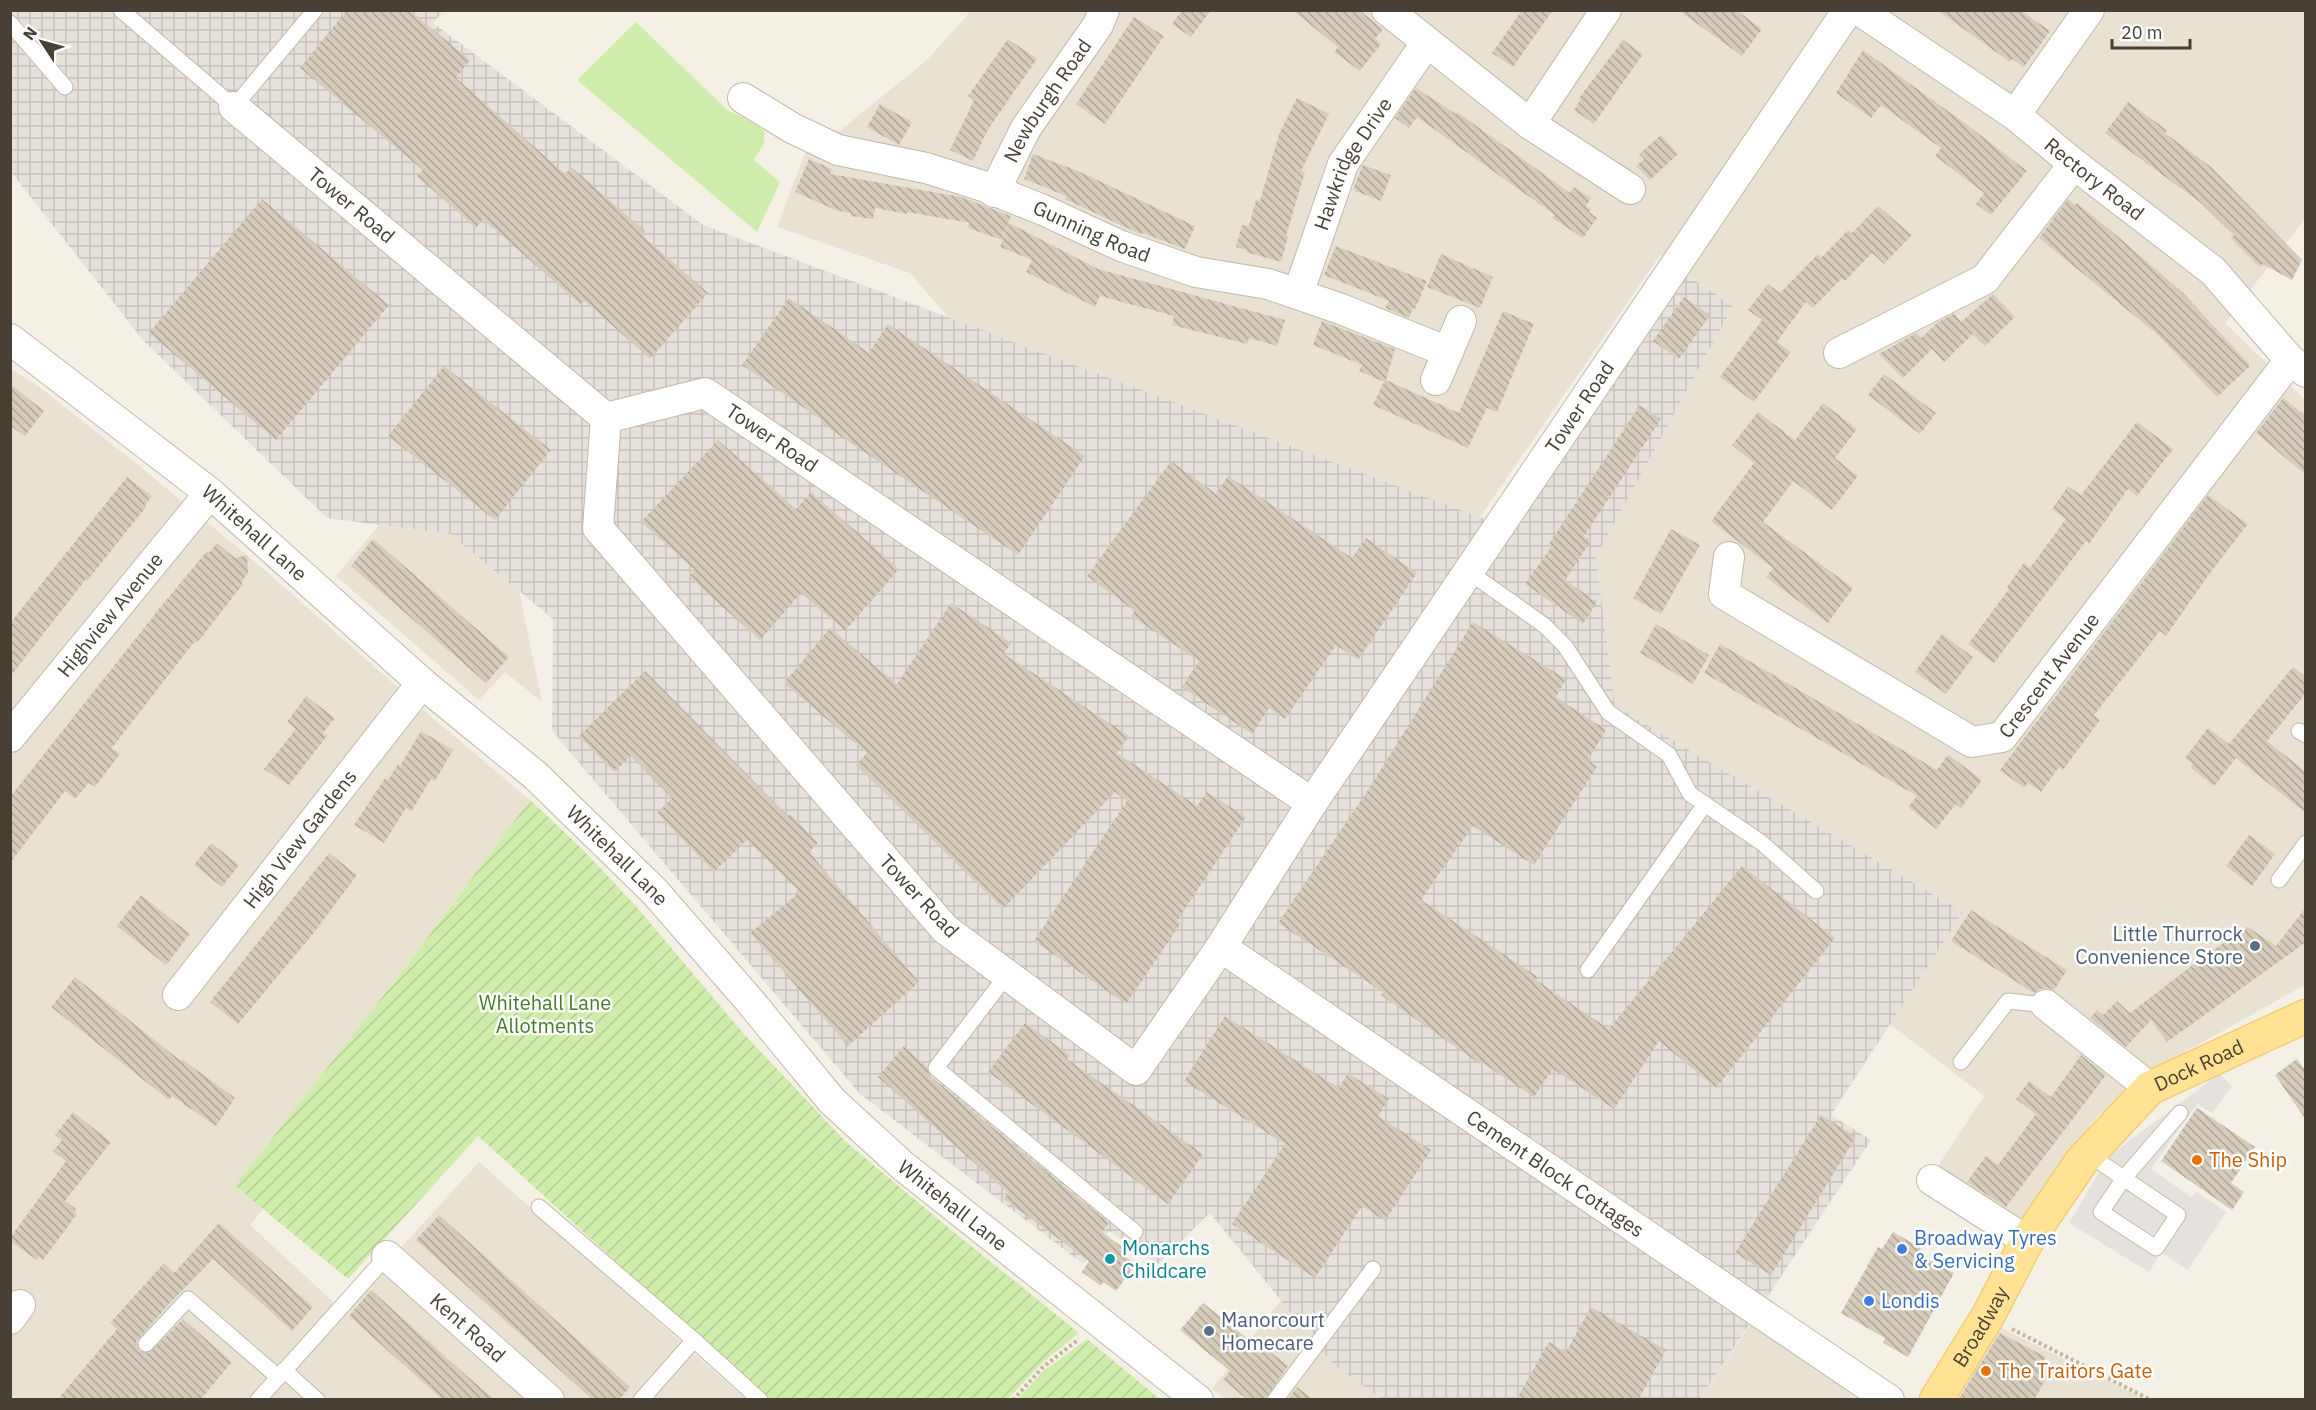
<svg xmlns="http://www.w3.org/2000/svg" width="2316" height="1410" viewBox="0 0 2316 1410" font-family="'IBM Plex Sans',sans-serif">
  <defs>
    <pattern id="industrial-grid" width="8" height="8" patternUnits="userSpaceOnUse" patternTransform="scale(1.5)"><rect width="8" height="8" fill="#e6e1da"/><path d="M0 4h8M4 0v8" fill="none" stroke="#c7c2bc"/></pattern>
    <pattern id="garden-furrows" width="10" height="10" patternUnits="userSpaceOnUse" patternTransform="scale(1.5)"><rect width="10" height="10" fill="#ceedaa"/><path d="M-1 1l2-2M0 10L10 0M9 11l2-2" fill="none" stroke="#b2cc93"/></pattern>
    <pattern id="building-back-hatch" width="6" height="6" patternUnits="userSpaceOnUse" patternTransform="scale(1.5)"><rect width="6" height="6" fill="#d7ccba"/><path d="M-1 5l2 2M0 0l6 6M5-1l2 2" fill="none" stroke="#b0a798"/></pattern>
  </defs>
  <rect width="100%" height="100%" fill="#f4f0e5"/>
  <g fill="#e9e2d3">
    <polygon points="971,11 2305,11 2305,219 2225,323 2305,400 2305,985 2149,1072 2095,1119 2016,1226 1936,1169 1984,1096 1890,1024 1963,912 1615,706 1596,557 1733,306 1660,255 1480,517 949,318 910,273 777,227 805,153 837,133 927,60"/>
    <polygon points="10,368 38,386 132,460 261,567 428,714 530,800 402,972 236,1187 263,1209 250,1225 343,1311 479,1162 745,1399 11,1399"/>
    <polygon points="379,525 450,534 519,591 542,702 505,672 479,700 336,576"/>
    <polygon points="1281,1300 1331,1362 1381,1399 1225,1399 1212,1389"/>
    <polygon points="1754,1319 1857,1399 1700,1400"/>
    <polygon points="1999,1327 2145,1399 1958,1400"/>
  </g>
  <polygon fill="url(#industrial-grid)" points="11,11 443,11 433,23 703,225 1501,525 1676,267 1733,306 1596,557 1615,706 1963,912 1831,1115 1871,1140 1700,1399 1381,1399 1331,1362 1210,1213 1158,1264 1109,1231 1083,1264 860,1094 552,731 553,619 450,534 327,518 143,340 11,172"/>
  <polygon fill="#ceedaa" points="636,22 727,110 755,123 764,131 764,143 754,160 780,182 757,232 577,80"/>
  <g fill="url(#garden-furrows)">
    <polygon points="530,800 578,845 635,905 743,1033 846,1142 956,1234 1079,1333 1041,1364 1008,1399 767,1399 478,1136 348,1279 235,1186 402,972"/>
    <polygon points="1087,1339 1160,1399 1161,1399 1018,1399 1044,1371"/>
  </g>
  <polygon fill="#e5e2de" points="2219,1074 2232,1086 2212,1113 2197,1104 2151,1169 2191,1197 2197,1192 2226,1212 2188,1270 2161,1252 2149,1272 2069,1223 2109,1156"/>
  <g fill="url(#building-back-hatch)">
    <polygon points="347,10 409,10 470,60 456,78 565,174 571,167 645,231 643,236 708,293 650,359 585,301 580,304 483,219 476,228 417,176 423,170 300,68"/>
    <polygon points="1182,10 1211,10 1191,37 1172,24"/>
    <polygon points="1292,10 1359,10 1383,29 1375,39 1381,44 1360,71 1334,52 1338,47"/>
    <polygon points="1522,10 1553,10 1513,67 1492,53"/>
    <polygon points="1678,10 1736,10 1762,29 1742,56"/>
    <polygon points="1937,10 2020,10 2050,31 2024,67 2012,59 2010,62"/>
    <polygon points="1134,17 1164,36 1105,124 1076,104"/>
    <polygon points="1008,39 1037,59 987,131 973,161 950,150 974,100 968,96"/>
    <polygon points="1623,40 1643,54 1594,124 1574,110 1581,99 1579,98"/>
    <polygon points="1863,50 1966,124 2027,171 1991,215 1976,204 1984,193 1935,156 1941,148 1881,105 1871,118 1836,93"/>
    <polygon points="1416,88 1456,114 1457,112 1570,193 1574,187 1591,198 1586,206 1591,209 1589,212 1597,218 1583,238 1552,218 1555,215 1417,117 1409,128 1395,118"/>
    <polygon points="1297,98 1329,114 1301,171 1305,172 1286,236 1288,237 1281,262 1246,252 1247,250 1236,247 1242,225 1249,226 1256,200 1260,201 1279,134"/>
    <polygon points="2128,102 2167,130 2165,133 2211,167 2302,260 2292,280 2262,264 2260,267 2231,238 2234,235 2201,203 2105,133"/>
    <polygon points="880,104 912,122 899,145 867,127"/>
    <polygon points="1661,135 1678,154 1650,180 1636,166 1644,159 1639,154"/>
    <polygon points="1033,154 1078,171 1195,226 1185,249 1143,233 1140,234 1065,199 1066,196 1024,179"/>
    <polygon points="809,159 832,169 830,174 961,197 1011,216 1002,240 968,228 970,223 907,212 907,214 875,208 873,219 850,216 851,213 835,210 795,192"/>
    <polygon points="1363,165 1391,175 1381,201 1355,191 1356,190 1353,189"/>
    <polygon points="262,199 389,305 276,440 149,333"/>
    <polygon points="2068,199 2075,205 2077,203 2122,240 2183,293 2249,364 2249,367 2217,397 2157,334 2039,238"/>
    <polygon points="1878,206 1912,235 1884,264 1872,253 1845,281 1842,278 1813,308 1806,302 1777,342 1791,352 1754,402 1720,377 1762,320 1748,310 1768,284 1780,293 1818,254 1821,258 1848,230 1852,233"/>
    <polygon points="1009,223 1098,269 1285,320 1277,346 1249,338 1247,344 1172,325 1174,316 1100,296 1095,307 1026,272 1032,260 1000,247"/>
    <polygon points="1336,246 1427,281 1415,309 1413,308 1409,318 1385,308 1389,301 1324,275"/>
    <polygon points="1441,254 1493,277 1480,308 1427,287"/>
    <polygon points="1993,294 2015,317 1985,346 1961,322"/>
    <polygon points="1684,297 1710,315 1679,359 1653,341"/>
    <polygon points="789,298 869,353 888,324 1085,456 1018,555 821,423 823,421 742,365"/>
    <polygon points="1503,311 1534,324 1497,412 1487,408 1468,448 1373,405 1384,382 1359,371 1362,365 1313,345 1322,321 1395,349 1386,380 1459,413"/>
    <polygon points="1954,314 1973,334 1944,362 1932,349 1903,378 1879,354 1916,333 1921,338 1938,322"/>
    <polygon points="444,366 551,450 495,520 388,436"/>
    <polygon points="1884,374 1936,413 1920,434 1868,395"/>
    <polygon points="10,384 44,411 25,436 10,426"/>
    <polygon points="2283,398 2306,416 2306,475 2256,433"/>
    <polygon points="1823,403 1857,429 1835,458 1858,476 1832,510 1793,481 1763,522 1853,588 1828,623 1766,577 1773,568 1711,521 1754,463 1732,445 1758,412 1795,440"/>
    <polygon points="1640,405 1661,419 1584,536 1591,541 1565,580 1597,602 1583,624 1525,584 1552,546 1549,544"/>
    <polygon points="2137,422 2173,449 2137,496 2128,489 2089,544 2086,541 1994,663 1968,644 2009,589 2007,587 2024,563 2030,568 2066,519 2052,509 2068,486 2081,495"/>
    <polygon points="718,440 796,509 811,492 899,569 845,631 801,593 760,640 689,577 695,570 641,522"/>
    <polygon points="1171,461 1216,494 1228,476 1352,558 1366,538 1417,573 1358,660 1336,645 1285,719 1269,708 1252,734 1182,687 1199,661 1131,616 1135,611 1087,576"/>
    <polygon points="127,477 152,496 145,505 146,507 87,581 86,579 10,677 10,623"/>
    <polygon points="2208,495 2248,524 2210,573 2166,636 2160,631 2094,715 2100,720 2063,770 2059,767 2041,792 2028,783 2024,788 2000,770"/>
    <polygon points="1671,529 1700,545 1661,614 1633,598"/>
    <polygon points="373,539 509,657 486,683 351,566"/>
    <polygon points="217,543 235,558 247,555 248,573 241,582 243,584 197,643 195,641 112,748 120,754 95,787 89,783 75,799 65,791 10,863 10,797 167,599 207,551 209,553"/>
    <polygon points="951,603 1011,643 1004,654 1129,736 1117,753 1197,806 1207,792 1246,817 1177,921 1181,923 1126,1004 1034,941 1127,801 1115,792 1003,909 856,765 867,753 784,683 830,628 897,684"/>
    <polygon points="1473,622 1566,679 1556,697 1606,730 1588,760 1597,767 1534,865 1473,826 1421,900 1538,977 1536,980 1609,1029 1742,866 1835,938 1716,1088 1659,1041 1614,1109 1553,1069 1534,1097 1481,1062 1480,1064 1381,995 1383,992 1278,923 1370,787"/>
    <polygon points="1656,624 1709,655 1693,684 1640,653"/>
    <polygon points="1942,634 1973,657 1946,694 1915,672"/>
    <polygon points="1720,644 1937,770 1947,756 1950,756 1982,780 1961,808 1956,804 1936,829 1908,807 1917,796 1704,673"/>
    <polygon points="2293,667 2306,677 2306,693 2267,741 2306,772 2306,813 2236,758 2214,786 2191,768 2193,764 2185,758 2208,728 2229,744"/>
    <polygon points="645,671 788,816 790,814 818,843 809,852 919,982 848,1046 750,933 800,892 747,840 714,872 657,813 672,798 631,756 614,772 579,736"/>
    <polygon points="306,696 335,718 323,733 327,736 289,785 264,769 296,729 287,722"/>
    <polygon points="421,731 453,750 435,781 431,779 411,812 406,808 384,843 354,825 385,778 388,780 398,764 400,766"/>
    <polygon points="2249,835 2275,854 2252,886 2226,866"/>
    <polygon points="211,843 239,865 222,887 194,865"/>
    <polygon points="329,853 357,875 313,934 238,1024 210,1002"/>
    <polygon points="141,895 190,934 166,965 117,926"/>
    <polygon points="2306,907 2306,942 2167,1042 2151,1020 2126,1047 2090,1018 2097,1010 2103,1015 2117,1001 2130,1013 2206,955 2248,927 2276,946"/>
    <polygon points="1971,910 2067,970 2054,990 2048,988 2040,989 2034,993 1951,941"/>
    <polygon points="75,977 181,1061 182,1059 235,1098 216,1126 172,1096 169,1100 51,1007"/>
    <polygon points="1225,1016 1339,1088 1348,1073 1389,1099 1378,1116 1431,1150 1385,1221 1362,1206 1315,1278 1232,1224 1285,1144 1184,1081"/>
    <polygon points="1025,1023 1070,1055 1067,1059 1203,1154 1168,1204 988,1072"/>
    <polygon points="904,1046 926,1066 930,1076 1109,1223 1102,1232 1126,1250 1123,1255 1136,1264 1116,1291 1103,1282 1101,1286 1082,1272 1089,1261 1004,1199 1008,1193 878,1077"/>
    <polygon points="2081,1055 2106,1075 2006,1207 1967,1182 1986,1156 1998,1165 2036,1114 2016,1099 2029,1081 2051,1097"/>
    <polygon points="2297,1059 2306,1071 2306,1120 2275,1075"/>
    <polygon points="2197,1108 2255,1147 2231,1183 2244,1192 2232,1210 2161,1161"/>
    <polygon points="73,1112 111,1142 65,1201 76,1209 74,1212 77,1214 43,1260 39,1257 37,1260 10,1241 10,1238 66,1161 53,1151 62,1140 55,1135"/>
    <polygon points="1821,1115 1856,1137 1771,1275 1735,1253"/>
    <polygon points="439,1215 630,1387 619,1400 593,1400 416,1240"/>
    <polygon points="219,1223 313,1307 292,1331 213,1259 168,1305 136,1342 140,1351 149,1353 183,1319 232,1362 200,1400 57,1400 117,1329 110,1323 164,1263 174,1273"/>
    <polygon points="1893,1232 1921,1248 1918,1254 1954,1273 1908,1357 1883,1343 1885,1338 1841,1313 1878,1247 1882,1249"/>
    <polygon points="371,1290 467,1376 495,1400 443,1400 349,1316"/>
    <polygon points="1203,1303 1252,1342 1254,1339 1288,1366 1265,1400 1248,1400 1223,1380 1230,1371 1180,1330"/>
    <polygon points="1591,1307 1666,1350 1638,1400 1516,1400 1549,1342 1566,1352"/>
    <polygon points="2000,1333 2046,1357 2041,1364 2051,1370 2034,1400 1958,1400"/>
    <polygon points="1297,1387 1314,1400 1288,1400"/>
  </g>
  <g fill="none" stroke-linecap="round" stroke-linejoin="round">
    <defs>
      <g id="service">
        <polyline points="121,10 234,107 315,10"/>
        <polyline points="10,23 65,87"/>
        <polyline points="1469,572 1544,625 1565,646 1608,712 1669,755 1690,794 1762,843 1816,891"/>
        <polyline points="2299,731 2306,735"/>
        <polyline points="2279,880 2306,843"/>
        <polyline points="1588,970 1705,804"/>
        <polyline points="1007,975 936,1068 1135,1232"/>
        <polyline points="1961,1062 2008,1001 2046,1005"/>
        <polyline points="2088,1154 2178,1215 2156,1248 2101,1212 2124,1178 2180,1113"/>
        <polyline points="539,1207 694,1340"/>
        <polyline points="146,1344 188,1299 278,1377"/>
        <polyline points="284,1370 317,1400"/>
        <polyline points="258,1400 387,1256"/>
        <polyline points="641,1400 694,1340 760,1400"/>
        <polyline points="1275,1400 1373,1269"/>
      </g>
      <g id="minor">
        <polyline points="1387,10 1530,124 1630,189"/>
        <path id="s1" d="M 1859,10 L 2015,115 L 2074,164 L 2213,271 L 2290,360 L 2306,372"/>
        <path id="s2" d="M 743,98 L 792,128 L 838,150 L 926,168 L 983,186 L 1043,210 L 1121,246 L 1196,272 L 1268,284 L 1341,309 L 1448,352"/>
        <path id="s3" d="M 234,107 L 606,418"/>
        <polyline points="2015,115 2089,10"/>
        <polyline points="1530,124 1606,10"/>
        <path id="s4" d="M 994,192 L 1026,128 L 1098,25 L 1104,10"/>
        <path id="s5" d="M 1298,294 L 1343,164 L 1427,42"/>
        <path id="s6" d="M 10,339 L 210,493 L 422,683 L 536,776 L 654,891 L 749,1000 L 832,1101 L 903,1166 L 1198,1400"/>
        <polyline points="1839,353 1985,279 2074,164"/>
        <polyline points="1436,380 1461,321"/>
        <polygon points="705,393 1312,803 1221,947 1136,1070 945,929 598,528 606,418"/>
        <path id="s7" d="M 1729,557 L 1724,594 L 1972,742 L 2002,737 L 2290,360"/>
        <path id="s8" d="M 10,737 L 210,493"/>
        <path id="s9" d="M 1312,803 L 1848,10"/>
        <path id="s10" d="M 1221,947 L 1889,1400"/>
        <path id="s11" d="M 178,995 L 422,683"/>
        <polyline points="2046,1005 2150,1088"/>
        <polyline points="1932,1180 2027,1241"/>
        <path id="s12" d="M 387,1256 L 549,1400"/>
        <polyline points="10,1319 20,1305"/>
      </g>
      <g id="primary">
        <path id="s13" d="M 1936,1400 L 1988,1316 L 2027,1241 L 2081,1162 L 2150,1088 L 2306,1016"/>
      </g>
    </defs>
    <use href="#service" stroke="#c1b8a7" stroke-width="17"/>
    <use href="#minor" stroke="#c1b8a7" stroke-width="32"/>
    <use href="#primary" stroke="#efc459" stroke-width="35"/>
    <g stroke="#c4b597" stroke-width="4" stroke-dasharray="3 3" stroke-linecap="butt">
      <polyline points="2012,1329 2151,1400"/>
      <polyline points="1013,1400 1042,1368 1079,1339"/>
    </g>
    <use href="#service" stroke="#fff" stroke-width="15"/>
    <use href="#minor" stroke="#fff" stroke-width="30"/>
    <use href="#primary" stroke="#ffe294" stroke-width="33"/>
  </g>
  <g fill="#5c6f8a" stroke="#fff" stroke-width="2">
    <circle cx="2255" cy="946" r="6"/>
    <circle cx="1209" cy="1331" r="6"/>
  </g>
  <g fill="#e8710a" stroke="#fff" stroke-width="2">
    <circle cx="2197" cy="1160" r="6"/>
    <circle cx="1986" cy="1371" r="6"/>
  </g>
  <g fill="#3f7fe0" stroke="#fff" stroke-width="2">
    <circle cx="1902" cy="1249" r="6"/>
    <circle cx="1869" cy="1301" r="6"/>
  </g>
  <circle fill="#0f9aa8" stroke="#fff" stroke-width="2" cx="1110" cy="1259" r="6"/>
  <g text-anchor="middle" stroke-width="5" stroke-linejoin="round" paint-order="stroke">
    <g font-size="20" fill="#484034" stroke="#fff">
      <text dy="7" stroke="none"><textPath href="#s4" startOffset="106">Newburgh Road</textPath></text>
      <text dy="7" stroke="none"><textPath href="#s5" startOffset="142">Hawkridge Drive</textPath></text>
      <text dy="7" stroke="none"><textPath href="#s1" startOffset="290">Rectory Road</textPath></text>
      <text dy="7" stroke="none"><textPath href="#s3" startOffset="153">Tower Road</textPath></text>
      <text dy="7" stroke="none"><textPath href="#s2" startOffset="376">Gunning Road</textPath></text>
      <text dy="7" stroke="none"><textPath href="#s9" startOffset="478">Tower Road</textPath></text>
      <text transform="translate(772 438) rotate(34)" y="7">Tower Road</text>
      <text dy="7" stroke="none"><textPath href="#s6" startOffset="312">Whitehall Lane</textPath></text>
      <text dy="7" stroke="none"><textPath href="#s8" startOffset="158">Highview Avenue</textPath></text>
      <text dy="7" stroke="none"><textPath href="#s7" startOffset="434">Crescent Avenue</textPath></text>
      <text dy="7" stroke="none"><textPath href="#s11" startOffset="198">High View Gardens</textPath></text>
      <text dy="7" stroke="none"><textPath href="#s6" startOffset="798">Whitehall Lane</textPath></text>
      <text transform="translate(919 896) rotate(47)" y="7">Tower Road</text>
      <text dy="7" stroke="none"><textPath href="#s13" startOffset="434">Dock Road</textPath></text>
      <text dy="7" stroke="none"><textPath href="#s10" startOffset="404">Cement Block Cottages</textPath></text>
      <text dy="7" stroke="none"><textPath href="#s6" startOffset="1284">Whitehall Lane</textPath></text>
      <text dy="7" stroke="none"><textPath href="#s13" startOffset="86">Broadway</textPath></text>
      <text dy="7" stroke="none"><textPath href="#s12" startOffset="108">Kent Road</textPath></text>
    </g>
    <g font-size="20" fill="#4e5e75" stroke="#fff" text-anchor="end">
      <text x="2243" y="941">Little Thurrock<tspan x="2243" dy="23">Convenience Store</tspan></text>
      <text x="1221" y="1327" text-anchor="start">Manorcourt<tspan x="1221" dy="23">Homecare</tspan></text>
    </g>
    <g font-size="20" fill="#447f22" stroke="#fff">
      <text x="545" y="1010">Whitehall Lane<tspan x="545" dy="23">Allotments</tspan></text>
    </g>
    <g font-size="20" fill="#c56008" stroke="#fff" text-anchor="start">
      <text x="2209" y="1167">The Ship</text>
      <text x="1998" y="1378">The Traitors Gate</text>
    </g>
    <g font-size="20" fill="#366cbe" stroke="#fff" text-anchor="start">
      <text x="1914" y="1245">Broadway Tyres<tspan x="1914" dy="23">&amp; Servicing</tspan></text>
      <text x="1881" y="1308">Londis</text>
    </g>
    <g font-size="20" fill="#0d838f" stroke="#fff" text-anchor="start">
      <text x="1122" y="1255">Monarchs<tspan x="1122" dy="23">Childcare</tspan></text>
    </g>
  </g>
  <rect width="2316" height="1410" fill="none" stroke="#484034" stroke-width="24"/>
  <g transform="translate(42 42) rotate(306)" stroke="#ffffff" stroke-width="4.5" paint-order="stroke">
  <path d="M0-4.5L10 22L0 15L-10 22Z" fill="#484034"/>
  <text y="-9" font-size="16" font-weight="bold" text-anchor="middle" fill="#484034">N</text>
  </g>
  <path d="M2112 39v9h78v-9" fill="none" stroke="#484034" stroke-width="3"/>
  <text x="2121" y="39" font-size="18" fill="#484034" stroke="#ffffff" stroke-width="4.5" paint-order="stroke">20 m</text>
</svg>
